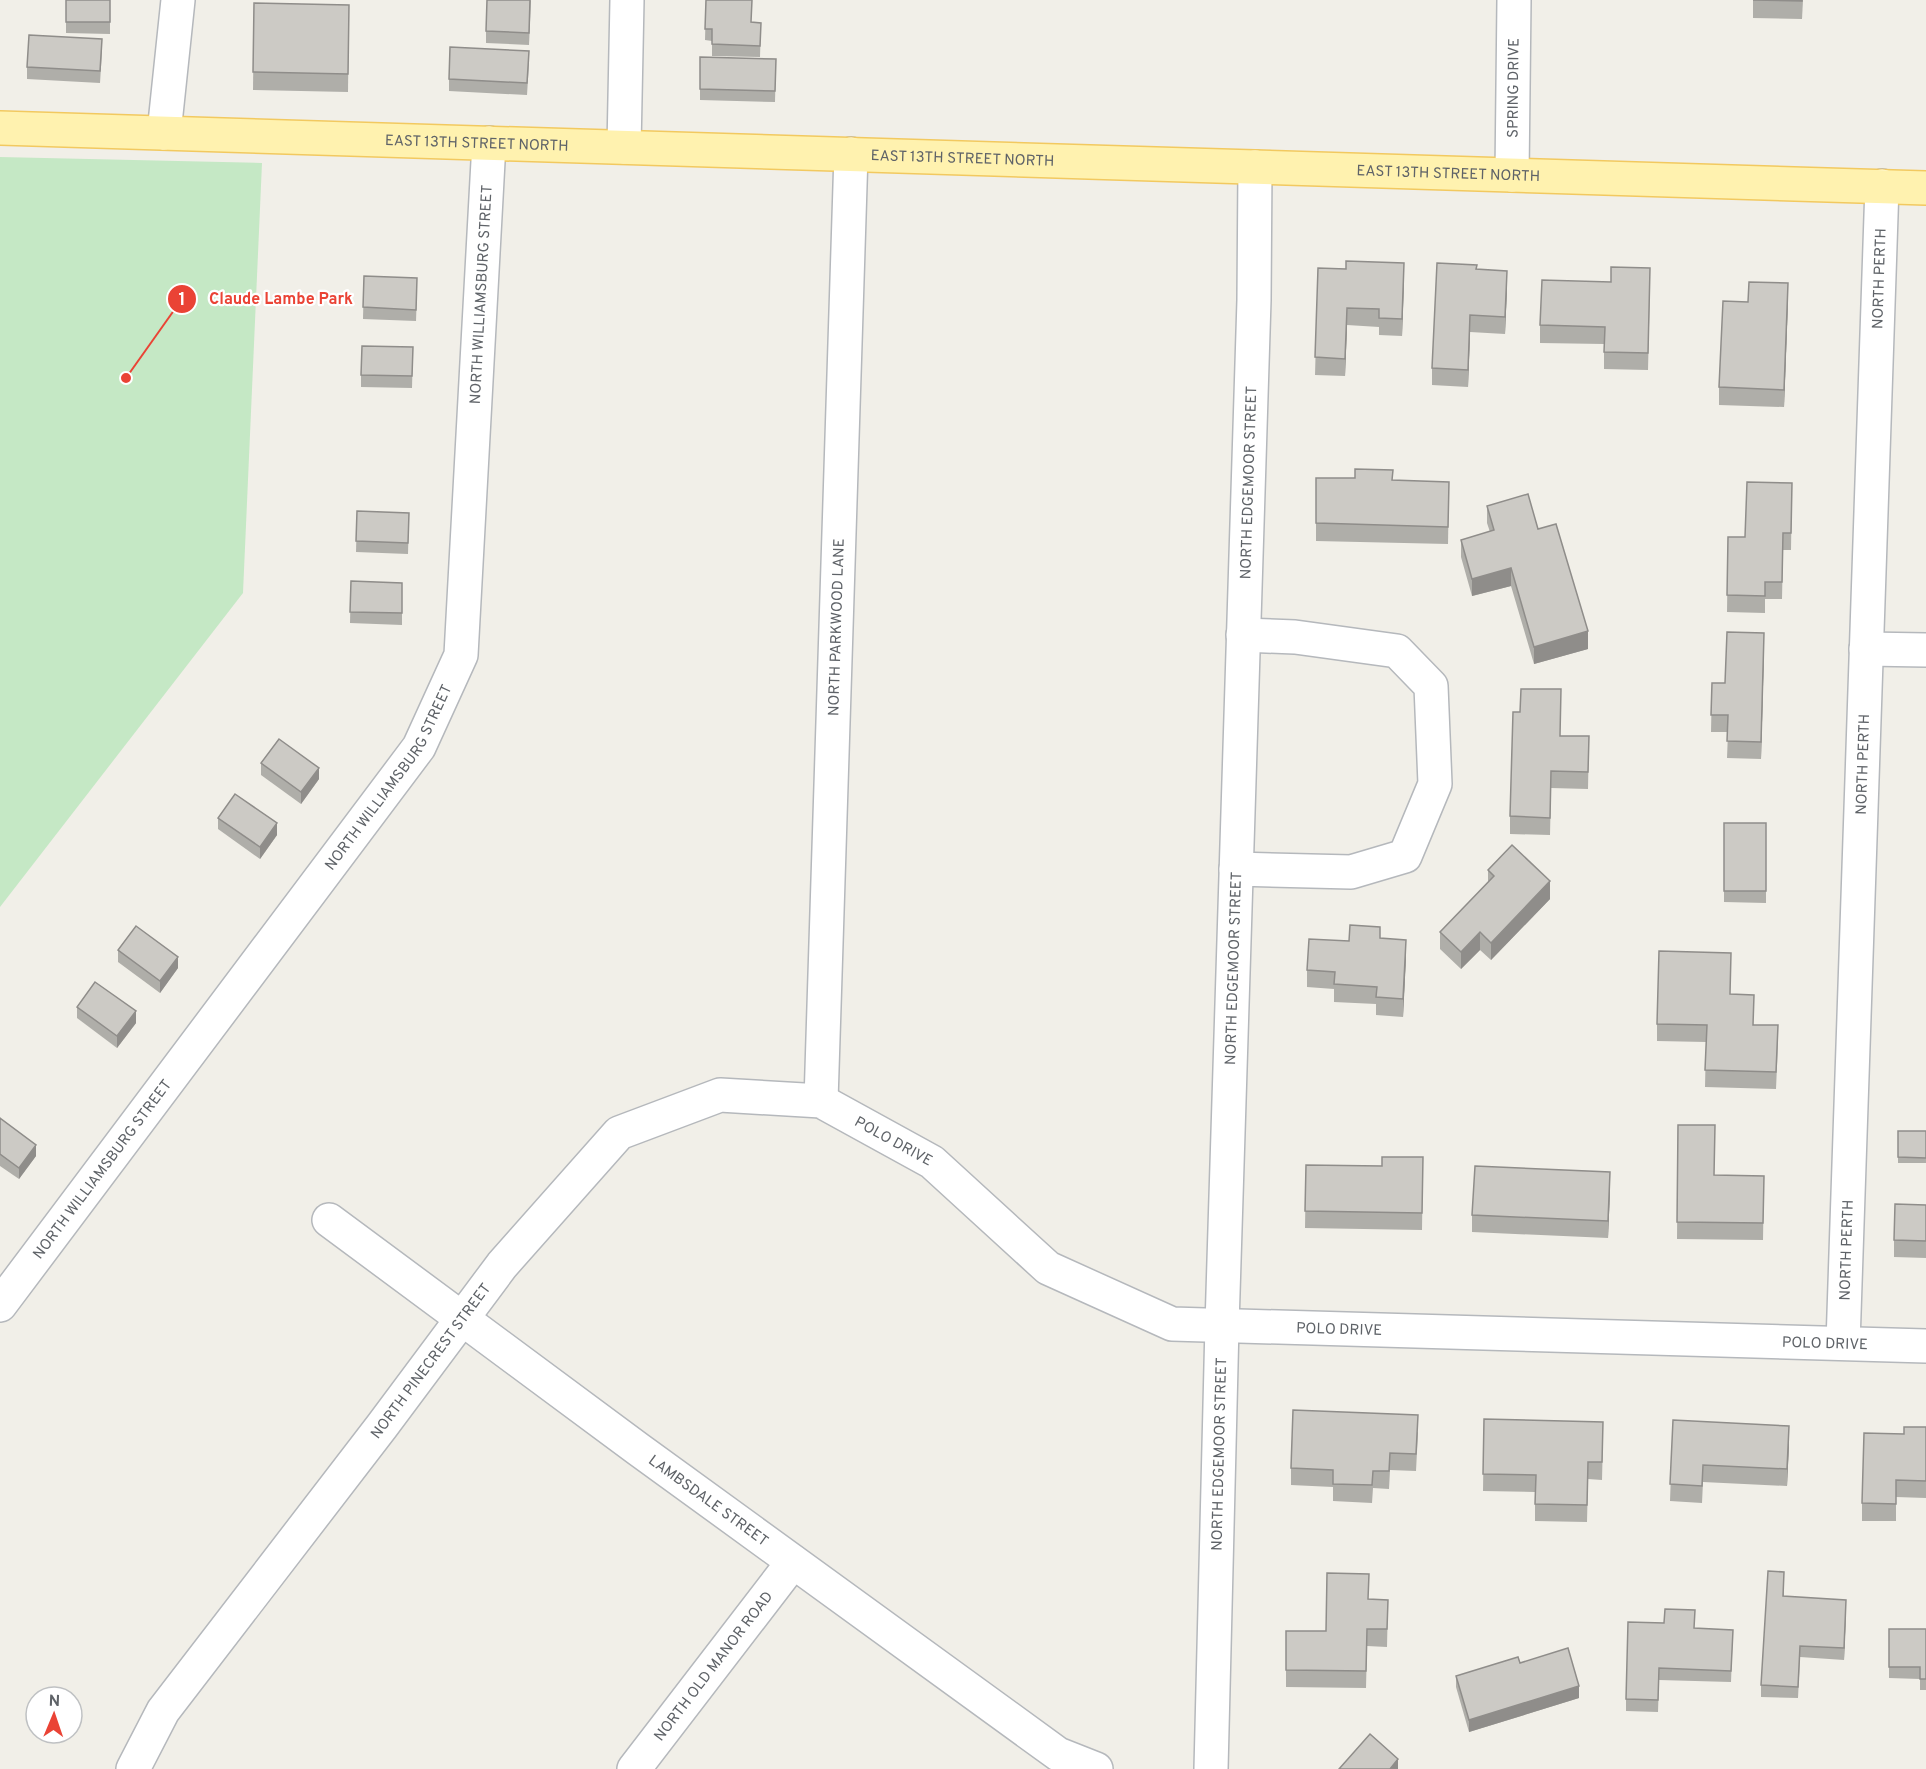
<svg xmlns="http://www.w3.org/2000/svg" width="1926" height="1769" viewBox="0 0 1926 1769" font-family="Overpass,sans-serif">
  <rect width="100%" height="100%" fill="#f1efe8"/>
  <polygon fill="#c5e8c5" points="0,157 262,163 243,593 0,907"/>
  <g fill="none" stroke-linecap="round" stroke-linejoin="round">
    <defs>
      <g id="minor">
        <polyline points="164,133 178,0"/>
        <polyline points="624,147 627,0"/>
        <path id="s1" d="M 1512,175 L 1514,0"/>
        <polyline points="1866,649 1926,650"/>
        <polyline points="1236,869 1351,872 1405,856 1435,784 1431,686 1397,651 1295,637 1243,635"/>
        <path id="s2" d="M 821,1101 L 851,154"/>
        <path id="s3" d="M 329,1220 L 638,1449 L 1058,1754 L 1096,1769"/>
        <path id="s4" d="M 0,1305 L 419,747 L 461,655 L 489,143"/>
        <path id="s5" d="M 1843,1343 L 1882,186"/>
        <path id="s6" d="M 133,1769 L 163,1711 L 382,1426 L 502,1265 L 619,1133 L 720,1095 L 821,1101 L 932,1162 L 1048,1268 L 1172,1324 L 1926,1346"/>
        <path id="s7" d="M 634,1769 L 793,1562"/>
        <path id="s8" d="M 1211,1769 L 1222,1325 L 1254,300 L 1255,167"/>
      </g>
      <g id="major">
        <path id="s9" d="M 0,128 L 1926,188"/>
      </g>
    </defs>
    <use href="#minor" stroke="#b5b8bc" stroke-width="36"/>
    <use href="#major" stroke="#f2c960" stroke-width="36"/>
    <use href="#minor" stroke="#fff" stroke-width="33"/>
    <use href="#major" stroke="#fff2af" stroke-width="33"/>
  </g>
  <g fill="#afaea9">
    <polygon points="66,0 110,0 110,34 66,33"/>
    <polygon points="531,0 529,45 486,43 486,31"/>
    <polygon points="706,0 751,22 761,23 760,57 712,56 712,41 705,40"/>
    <polygon points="1753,0 1803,0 1802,19 1753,18"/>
    <polygon points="254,3 349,5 348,92 253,90"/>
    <polygon points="102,51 100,83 27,79 27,67"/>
    <polygon points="700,57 776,59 775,102 700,100"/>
    <polygon points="529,63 527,95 449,91 449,79"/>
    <polygon points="1318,268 1404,280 1402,336 1379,335 1379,327 1347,325 1345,376 1315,375"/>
    <polygon points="1477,269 1507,288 1505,334 1470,332 1468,387 1432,385 1432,368"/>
    <polygon points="364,276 417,290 416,321 363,319"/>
    <polygon points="1650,285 1648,370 1604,369 1604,344 1540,343 1540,325"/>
    <polygon points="1788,300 1784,407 1719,405 1719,387 1748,302"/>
    <polygon points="413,347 412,388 361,387 361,375"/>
    <polygon points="1316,478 1449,482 1448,544 1316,541"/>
    <polygon points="1792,483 1791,550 1783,550 1782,599 1765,599 1765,613 1727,612 1728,537 1745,537"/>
    <polygon points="1487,506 1538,529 1588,649 1534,664 1511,586 1472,596 1461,557 1461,540 1490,532 1487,523"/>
    <polygon points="357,511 409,513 408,554 356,552"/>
    <polygon points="351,581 402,583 402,625 350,623"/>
    <polygon points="1764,650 1761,759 1727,758 1728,732 1711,732 1712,683 1725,683"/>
    <polygon points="1560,736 1589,736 1588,789 1551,788 1550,835 1510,834 1510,816"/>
    <polygon points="261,763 319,779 301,804 261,775"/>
    <polygon points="218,818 277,835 260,859 218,829"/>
    <polygon points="1724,823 1766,823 1766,903 1724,902"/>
    <polygon points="1488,870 1550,899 1491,960 1480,950 1461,969 1440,949 1440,932 1488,883"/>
    <polygon points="1380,938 1406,957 1403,1017 1376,1015 1376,1004 1334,1002 1334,989 1307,987 1307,970 1349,941"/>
    <polygon points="118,950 178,968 160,993 118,962"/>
    <polygon points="1730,994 1754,1025 1778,1043 1776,1089 1705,1087 1706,1042 1657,1041 1657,1024"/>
    <polygon points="77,1007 136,1023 117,1048 77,1018"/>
    <polygon points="0,1118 36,1156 19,1179 0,1166"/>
    <polygon points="1678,1125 1714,1175 1764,1176 1763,1240 1677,1239"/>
    <rect x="1898" y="1131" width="28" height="32"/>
    <polygon points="1423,1157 1422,1230 1305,1228 1306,1165 1382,1166"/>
    <polygon points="1610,1190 1608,1238 1472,1232 1472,1215"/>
    <polygon points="1926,1205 1926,1258 1894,1257 1894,1240"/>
    <polygon points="1484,1419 1603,1439 1602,1480 1588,1479 1587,1522 1535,1521 1535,1492 1483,1491"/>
    <polygon points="1673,1420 1789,1444 1787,1486 1703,1482 1702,1503 1670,1501"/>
    <polygon points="1926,1427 1926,1498 1896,1497 1896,1521 1862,1521 1862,1503 1904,1434"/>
    <polygon points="1418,1432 1416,1471 1390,1470 1389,1489 1373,1488 1372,1503 1333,1501 1333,1487 1291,1485 1291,1468"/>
    <polygon points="1784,1584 1784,1596 1846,1612 1844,1660 1800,1657 1798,1698 1761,1697 1761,1685"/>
    <polygon points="1369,1599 1388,1600 1387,1647 1367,1646 1366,1688 1286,1687 1286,1631 1326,1631"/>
    <polygon points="1694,1629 1733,1630 1731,1682 1659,1680 1658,1712 1626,1711 1626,1699"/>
    <polygon points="1889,1629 1926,1629 1926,1690 1920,1690 1920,1679 1889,1678"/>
    <polygon points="1520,1663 1579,1698 1469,1732 1456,1687 1456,1676"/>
  </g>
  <g fill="#8f8d8a">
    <polygon points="1404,263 1404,280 1402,336 1402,319"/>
    <polygon points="1507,271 1507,288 1505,334 1505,317"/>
    <polygon points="1788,283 1788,300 1784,407 1784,390"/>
    <polygon points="1347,308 1347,325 1345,376 1345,359"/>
    <polygon points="1470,315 1470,332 1468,387 1468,370"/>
    <polygon points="1511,568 1511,586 1472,596 1472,579"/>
    <polygon points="1588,631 1588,649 1534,664 1534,647"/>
    <polygon points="1764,633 1764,650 1761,759 1761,742"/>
    <polygon points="319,768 319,779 301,804 301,792"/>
    <polygon points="277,823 277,835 260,859 260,847"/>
    <polygon points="1550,881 1550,899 1491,960 1491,943"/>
    <polygon points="1480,932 1480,950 1461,969 1461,952"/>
    <polygon points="1406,940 1406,957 1403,1017 1403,999"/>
    <polygon points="178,957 178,968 160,993 160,981"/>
    <polygon points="136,1011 136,1023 117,1048 117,1036"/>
    <polygon points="36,1145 36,1156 19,1179 19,1168"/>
    <polygon points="1610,1172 1610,1190 1608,1238 1608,1221"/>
    <polygon points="1789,1426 1789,1444 1787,1486 1787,1469"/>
    <polygon points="1846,1600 1846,1612 1844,1660 1844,1648"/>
    <polygon points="1579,1686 1579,1698 1469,1732 1469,1720"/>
    <polygon points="1398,1759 1398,1769 1390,1769"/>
  </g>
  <g fill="#cccac5" stroke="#8f8d8a" stroke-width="1.5">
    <rect x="66" y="0" width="44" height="22"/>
    <polygon points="487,0 530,0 529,33 486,31"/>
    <polygon points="706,0 752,0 751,22 761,23 760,46 712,44 712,29 705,29"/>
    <polygon points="1753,0 1802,0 1802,1"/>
    <polygon points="254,3 349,5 348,74 253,72"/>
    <polygon points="29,35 102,39 100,71 27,67"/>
    <polygon points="450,47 529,51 527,83 449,79"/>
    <polygon points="700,57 776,59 775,91 700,89"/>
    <polygon points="1346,261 1404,263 1402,319 1379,318 1379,309 1347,308 1345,359 1315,357 1318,268 1346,269"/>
    <polygon points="1437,263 1477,265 1476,269 1507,271 1505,317 1470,315 1468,370 1432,368"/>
    <polygon points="1611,267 1650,268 1648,353 1604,352 1605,327 1540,325 1542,280 1611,282"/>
    <polygon points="364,276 417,278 416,310 363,307"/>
    <polygon points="1749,282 1788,283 1784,390 1719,387 1723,301 1748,302"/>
    <polygon points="362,346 413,347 412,376 361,375"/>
    <polygon points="1355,469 1393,470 1392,480 1449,482 1448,527 1316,523 1316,478 1355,478"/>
    <polygon points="1747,482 1792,483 1791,533 1783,533 1782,582 1765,582 1765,596 1727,595 1728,537 1745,537"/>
    <polygon points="1528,494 1538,529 1556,524 1588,631 1534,647 1511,568 1472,579 1461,540 1494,530 1487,506"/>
    <polygon points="357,511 409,513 408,543 356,541"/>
    <polygon points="351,581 402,583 402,613 350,612"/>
    <polygon points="1727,632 1764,633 1761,742 1727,741 1728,715 1711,715 1712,683 1725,683"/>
    <polygon points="1521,689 1561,689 1560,736 1589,736 1588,772 1551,771 1550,818 1510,816 1513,712 1520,712"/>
    <polygon points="279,739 319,768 301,792 261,763"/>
    <polygon points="235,794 277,823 260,847 218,818"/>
    <rect x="1724" y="823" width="42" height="68"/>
    <polygon points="1512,845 1550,881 1491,943 1480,932 1461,952 1440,932 1494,876 1488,870"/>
    <polygon points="1350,925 1380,927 1380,938 1406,940 1403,999 1376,997 1377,987 1334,984 1335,972 1307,970 1309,939 1349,941"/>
    <polygon points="136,926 178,957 160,981 118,950"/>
    <polygon points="1659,951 1731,953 1730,994 1754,995 1753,1025 1778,1025 1776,1072 1705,1070 1707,1025 1657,1024"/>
    <polygon points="95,982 136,1011 117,1036 77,1007"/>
    <polygon points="0,1118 36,1145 19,1168 0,1154"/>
    <polygon points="1678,1125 1715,1125 1714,1175 1764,1176 1763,1223 1677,1222"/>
    <polygon points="1898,1131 1926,1131 1926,1158 1898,1157"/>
    <polygon points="1382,1157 1423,1157 1422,1213 1305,1211 1306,1165 1382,1166"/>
    <polygon points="1475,1166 1610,1172 1608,1221 1472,1215"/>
    <polygon points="1895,1204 1926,1205 1926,1241 1894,1240"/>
    <polygon points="1293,1410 1418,1415 1416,1454 1390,1453 1389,1471 1373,1471 1372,1485 1333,1484 1333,1470 1291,1468"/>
    <polygon points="1484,1419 1603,1422 1602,1462 1588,1462 1587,1505 1535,1504 1536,1475 1483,1474"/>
    <polygon points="1673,1420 1789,1426 1787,1469 1703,1465 1702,1486 1670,1484"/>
    <polygon points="1904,1427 1926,1427 1926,1481 1896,1480 1896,1504 1862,1503 1864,1433 1904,1434"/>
    <polygon points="1768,1571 1784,1572 1783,1596 1846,1600 1844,1648 1800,1646 1798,1687 1761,1685"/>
    <polygon points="1327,1573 1369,1574 1368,1599 1388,1600 1387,1629 1367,1629 1366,1671 1286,1670 1286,1631 1326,1631"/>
    <polygon points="1665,1609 1695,1610 1694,1628 1733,1630 1731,1671 1659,1668 1658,1700 1626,1699 1628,1622 1664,1623"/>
    <polygon points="1889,1629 1926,1629 1926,1679 1920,1679 1920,1667 1889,1667"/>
    <polygon points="1568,1648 1579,1686 1469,1720 1456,1676 1518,1657 1520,1663"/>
    <polygon points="1370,1734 1398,1759 1390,1769 1339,1769"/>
  </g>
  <g text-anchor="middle" stroke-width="4.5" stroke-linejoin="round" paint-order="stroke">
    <g font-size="15" fill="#5f6368" stroke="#fff">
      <text dy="5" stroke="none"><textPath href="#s1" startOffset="87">SPRING DRIVE</textPath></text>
      <text dy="5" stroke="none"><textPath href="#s9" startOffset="477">EAST 13TH STREET NORTH</textPath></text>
      <text dy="5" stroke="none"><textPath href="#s9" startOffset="963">EAST 13TH STREET NORTH</textPath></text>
      <text dy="5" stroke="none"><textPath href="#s9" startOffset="1449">EAST 13TH STREET NORTH</textPath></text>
      <text dy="5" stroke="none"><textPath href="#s5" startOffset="1065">NORTH PERTH</textPath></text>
      <text dy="5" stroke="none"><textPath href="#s4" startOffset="1160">NORTH WILLIAMSBURG STREET</textPath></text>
      <text dy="5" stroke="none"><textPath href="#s8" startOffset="1287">NORTH EDGEMOOR STREET</textPath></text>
      <text dy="5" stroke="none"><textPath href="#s2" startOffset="474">NORTH PARKWOOD LANE</textPath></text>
      <text dy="5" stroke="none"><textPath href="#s5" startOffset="579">NORTH PERTH</textPath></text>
      <text dy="5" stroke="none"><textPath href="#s4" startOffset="656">NORTH WILLIAMSBURG STREET</textPath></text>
      <text dy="5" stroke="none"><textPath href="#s8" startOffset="801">NORTH EDGEMOOR STREET</textPath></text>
      <text dy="5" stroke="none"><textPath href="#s6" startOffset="1094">POLO DRIVE</textPath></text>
      <text dy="5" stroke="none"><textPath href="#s4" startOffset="170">NORTH WILLIAMSBURG STREET</textPath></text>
      <text dy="5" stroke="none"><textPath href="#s5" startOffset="93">NORTH PERTH</textPath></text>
      <text dy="5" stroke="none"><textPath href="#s6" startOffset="1598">POLO DRIVE</textPath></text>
      <text dy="5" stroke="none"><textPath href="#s6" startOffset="2084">POLO DRIVE</textPath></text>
      <text dy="5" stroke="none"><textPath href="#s6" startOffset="506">NORTH PINECREST STREET</textPath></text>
      <text dy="5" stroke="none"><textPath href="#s8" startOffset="315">NORTH EDGEMOOR STREET</textPath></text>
      <text dy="5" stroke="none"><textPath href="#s3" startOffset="472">LAMBSDALE STREET</textPath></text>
      <text dy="5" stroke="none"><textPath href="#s7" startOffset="130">NORTH OLD MANOR ROAD</textPath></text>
    </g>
  </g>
  <path fill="none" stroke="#ea4335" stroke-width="2" d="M126 378L182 299"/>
  <g fill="#ea4335" stroke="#fff" stroke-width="2">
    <circle cx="126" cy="378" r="6"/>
    <circle cx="182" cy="299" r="15"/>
  </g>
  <g font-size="18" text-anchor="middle" font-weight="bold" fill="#fff">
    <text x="182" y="305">1</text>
  </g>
  <g font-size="16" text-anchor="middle" font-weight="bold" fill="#ea4335" stroke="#fff" stroke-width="4.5" stroke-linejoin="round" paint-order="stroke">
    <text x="281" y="304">Claude Lambe Park</text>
  </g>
  <g transform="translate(54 1715) rotate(2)"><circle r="28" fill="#ffffff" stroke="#bfc1c3" stroke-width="1.5"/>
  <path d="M0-4.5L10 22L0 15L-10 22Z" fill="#ea4335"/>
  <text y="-9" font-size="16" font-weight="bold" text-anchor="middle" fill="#5f6368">N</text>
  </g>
</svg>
